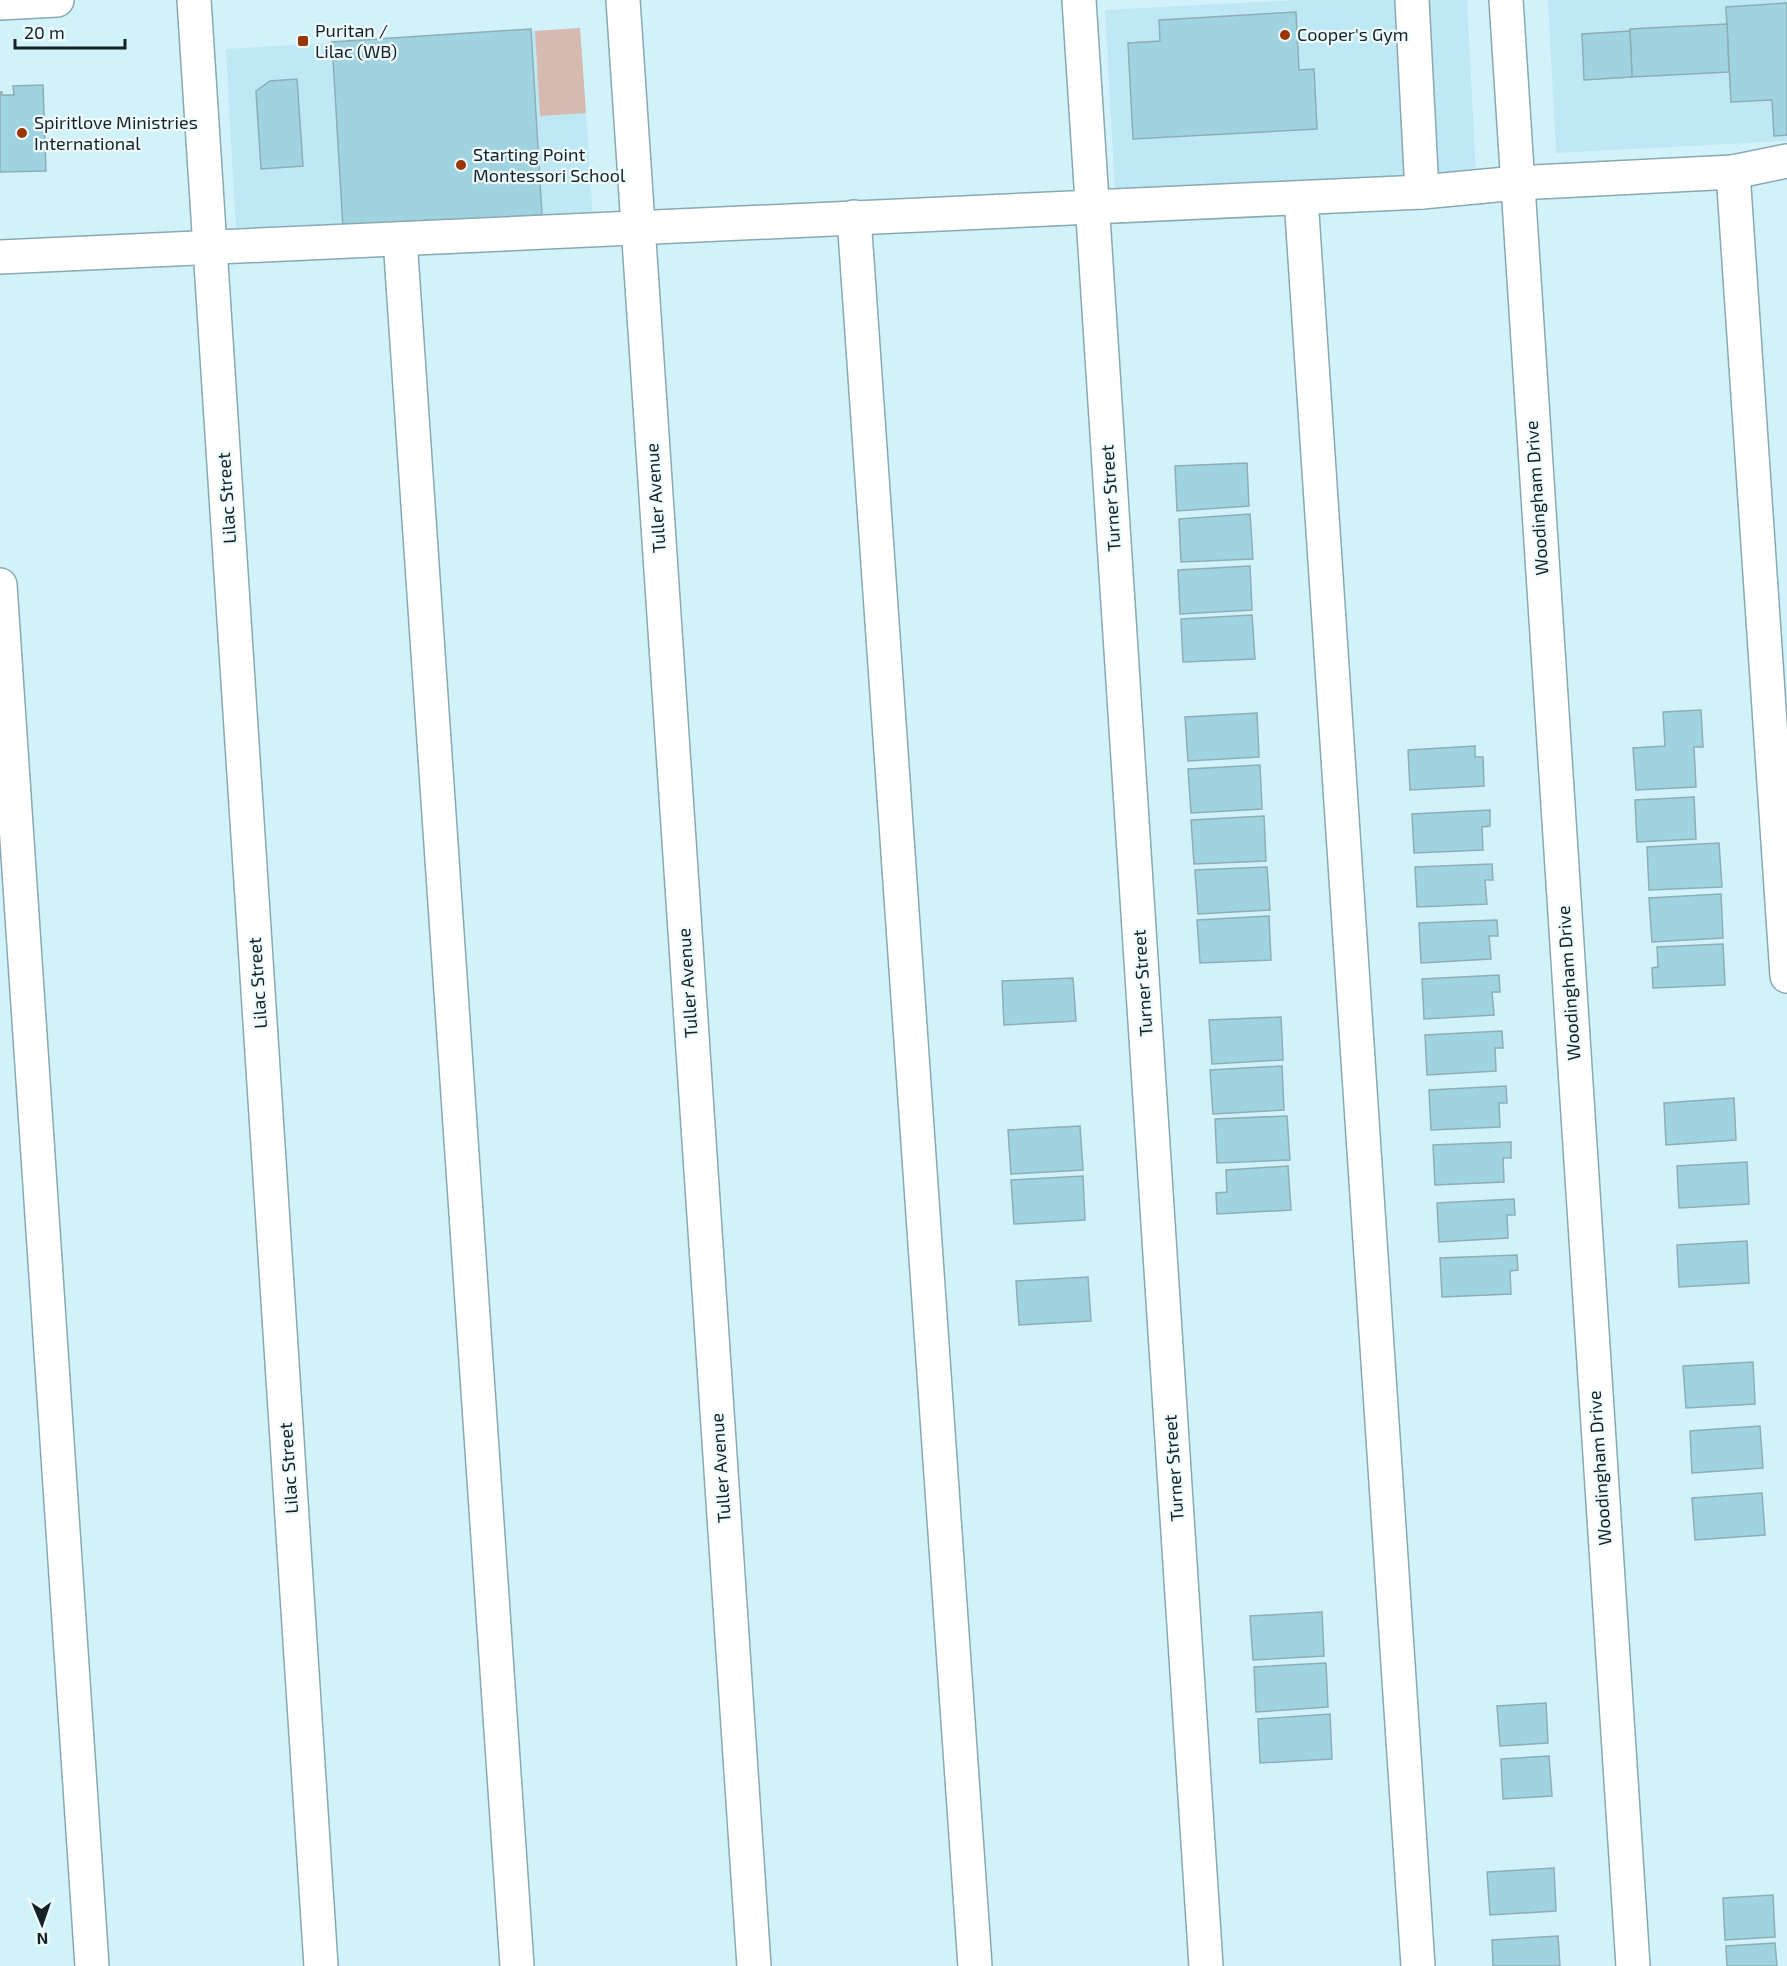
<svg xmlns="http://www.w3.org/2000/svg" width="1787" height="1966" viewBox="0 0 1787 1966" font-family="'Exo 2',sans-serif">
  <rect width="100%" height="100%" fill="#d1f2fa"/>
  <g fill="#bee8f3">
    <polygon points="1297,0 1467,0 1476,174 1115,192 1105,10"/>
    <polygon points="1548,0 1787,0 1787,141 1556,153"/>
    <polygon points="580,28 593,217 236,232 226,49"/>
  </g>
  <polygon fill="#d7baaf" points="580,28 586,113 540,116 535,31"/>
  <g fill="#9fd3e0" stroke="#8eadb5" stroke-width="1.5">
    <polygon points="1787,3 1787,135 1774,136 1772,100 1731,102 1726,7"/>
    <polygon points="1296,12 1299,70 1314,69 1317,129 1133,139 1128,43 1160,41 1159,20"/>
    <polygon points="1727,24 1729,72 1632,77 1630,29"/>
    <polygon points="531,29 542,215 343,228 332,42"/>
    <polygon points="1630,31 1632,77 1584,80 1582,34"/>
    <polygon points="297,79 303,166 261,169 256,91 270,81"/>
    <polygon points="43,85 46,171 0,172 0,92 2,92 2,95 14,95 13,86"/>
    <polygon points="1247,463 1249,506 1177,511 1175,466"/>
    <polygon points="1250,514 1253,559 1181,562 1179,519"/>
    <polygon points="1250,566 1252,610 1180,614 1178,570"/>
    <polygon points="1252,615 1255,659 1183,662 1181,619"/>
    <polygon points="1701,710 1703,747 1694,747 1696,787 1636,790 1633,748 1665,746 1663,712"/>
    <polygon points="1257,713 1259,757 1188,761 1185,717"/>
    <polygon points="1475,746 1475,757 1483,757 1484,786 1410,790 1408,750"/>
    <polygon points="1260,765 1262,809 1191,813 1188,769"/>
    <polygon points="1694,797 1696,839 1637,842 1635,800"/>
    <polygon points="1490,810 1490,826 1482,827 1483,850 1414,853 1412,814"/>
    <polygon points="1264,816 1266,861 1194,864 1191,820"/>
    <polygon points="1719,843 1722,887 1649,890 1647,847"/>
    <polygon points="1492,864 1493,880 1485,880 1487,904 1417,907 1415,867"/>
    <polygon points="1267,867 1270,910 1198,914 1195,870"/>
    <polygon points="1721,894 1723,938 1652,942 1649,898"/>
    <polygon points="1269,916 1271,960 1200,963 1197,920"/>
    <polygon points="1497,920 1498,936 1489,936 1491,959 1421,963 1419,923"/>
    <polygon points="1723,944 1725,985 1653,988 1652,968 1658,967 1657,947"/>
    <polygon points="1499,975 1500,992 1492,992 1494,1015 1424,1019 1422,979"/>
    <polygon points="1073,978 1076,1021 1004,1025 1002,981"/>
    <polygon points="1281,1017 1283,1060 1212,1064 1209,1020"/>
    <polygon points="1502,1031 1503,1048 1495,1048 1496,1071 1427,1075 1425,1035"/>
    <polygon points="1282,1066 1284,1110 1213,1114 1210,1070"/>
    <polygon points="1506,1086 1507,1103 1499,1103 1500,1127 1431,1130 1429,1090"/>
    <polygon points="1734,1098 1736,1140 1666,1145 1664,1103"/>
    <polygon points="1287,1116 1290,1160 1217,1163 1215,1119"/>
    <polygon points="1080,1126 1083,1170 1011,1174 1008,1130"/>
    <polygon points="1511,1142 1511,1158 1503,1158 1504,1182 1435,1185 1433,1145"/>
    <polygon points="1747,1162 1749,1204 1679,1208 1677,1166"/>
    <polygon points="1288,1166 1291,1210 1217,1214 1216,1193 1227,1192 1226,1170"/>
    <polygon points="1083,1176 1085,1220 1014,1224 1011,1180"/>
    <polygon points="1514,1199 1515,1215 1507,1215 1508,1238 1439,1242 1437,1203"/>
    <polygon points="1747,1241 1749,1283 1679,1287 1677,1245"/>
    <polygon points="1517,1255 1518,1270 1510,1271 1511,1294 1442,1297 1440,1258"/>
    <polygon points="1088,1277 1091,1321 1019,1325 1016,1281"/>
    <polygon points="1753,1362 1755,1404 1686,1408 1683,1366"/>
    <polygon points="1760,1426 1763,1468 1692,1473 1690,1431"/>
    <polygon points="1762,1493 1765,1535 1695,1540 1692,1498"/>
    <polygon points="1322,1612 1324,1656 1253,1660 1250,1616"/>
    <polygon points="1326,1663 1328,1707 1256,1712 1254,1667"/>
    <polygon points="1546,1703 1548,1743 1500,1746 1497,1706"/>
    <polygon points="1330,1714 1332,1759 1260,1763 1258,1719"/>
    <polygon points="1549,1756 1552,1796 1503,1799 1501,1759"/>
    <polygon points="1554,1868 1556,1911 1490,1915 1487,1872"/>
    <polygon points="1773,1895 1775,1937 1725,1940 1723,1898"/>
    <polygon points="1558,1936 1560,1966 1493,1966 1492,1940"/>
    <polygon points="1775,1943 1777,1966 1727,1966 1726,1946"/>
  </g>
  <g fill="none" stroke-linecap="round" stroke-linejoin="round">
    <defs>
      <g id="minor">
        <polyline points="194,0 321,1966"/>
        <polyline points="623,0 754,1966"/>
        <polyline points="1079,0 1206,1966"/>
        <polyline points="1412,0 1422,192"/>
        <polyline points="1506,0 1633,1966"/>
        <polyline points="0,3 57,0"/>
        <polyline points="1733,172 1787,976"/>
        <polyline points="1301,198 1418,1966"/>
        <polyline points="854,217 975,1966"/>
        <polyline points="400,239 517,1966"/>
        <polyline points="0,257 1422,192 1517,183 1733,172 1787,161"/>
        <polyline points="0,585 92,1966"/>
      </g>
    </defs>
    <use href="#minor" stroke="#89a8b0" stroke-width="36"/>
    <use href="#minor" stroke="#fff" stroke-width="33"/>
  </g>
  <g fill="#9a3505" stroke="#eefbfe" stroke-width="2">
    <circle cx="1285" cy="35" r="6"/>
    <rect x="297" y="35" width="12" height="12" rx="3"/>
    <circle cx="22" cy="133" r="6"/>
    <circle cx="461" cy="165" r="6"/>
  </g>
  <g text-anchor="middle" stroke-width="4.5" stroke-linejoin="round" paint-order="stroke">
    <g font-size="18" fill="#152225" stroke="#eefbfe" text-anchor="start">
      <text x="315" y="37">Puritan /<tspan x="315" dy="21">Lilac (WB)</tspan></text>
      <text x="1297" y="41">Cooper's Gym</text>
      <text x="34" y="129">Spiritlove Ministries<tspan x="34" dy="21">International</tspan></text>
      <text x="473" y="161">Starting Point<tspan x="473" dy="21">Montessori School</tspan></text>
    </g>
    <g font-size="18" fill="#152225" stroke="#eefbfe">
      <text transform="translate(227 498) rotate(-94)" y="6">Lilac Street</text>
      <text transform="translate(656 498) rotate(-94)" y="6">Tuller Avenue</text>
      <text transform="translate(1111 498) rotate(-94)" y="6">Turner Street</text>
      <text transform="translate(1537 498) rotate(-94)" y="6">Woodingham Drive</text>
      <text transform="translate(258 983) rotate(-94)" y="6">Lilac Street</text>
      <text transform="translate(688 983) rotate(-94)" y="6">Tuller Avenue</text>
      <text transform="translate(1143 983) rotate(-94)" y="6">Turner Street</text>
      <text transform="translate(1569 983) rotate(-94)" y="6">Woodingham Drive</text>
      <text transform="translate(289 1468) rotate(-94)" y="6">Lilac Street</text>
      <text transform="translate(721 1468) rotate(-94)" y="6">Tuller Avenue</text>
      <text transform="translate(1174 1468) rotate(-94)" y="6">Turner Street</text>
      <text transform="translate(1600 1468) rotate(-94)" y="6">Woodingham Drive</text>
    </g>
  </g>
  <g transform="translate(42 1924) rotate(178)" stroke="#eefbfe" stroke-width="4.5" paint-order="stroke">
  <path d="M0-4.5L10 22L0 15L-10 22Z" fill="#152225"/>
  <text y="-9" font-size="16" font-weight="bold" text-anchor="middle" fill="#152225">N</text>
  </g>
  <path d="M15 39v9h110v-9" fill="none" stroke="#152225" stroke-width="3"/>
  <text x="24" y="39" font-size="18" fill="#152225" stroke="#eefbfe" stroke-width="4.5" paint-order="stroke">20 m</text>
</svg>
